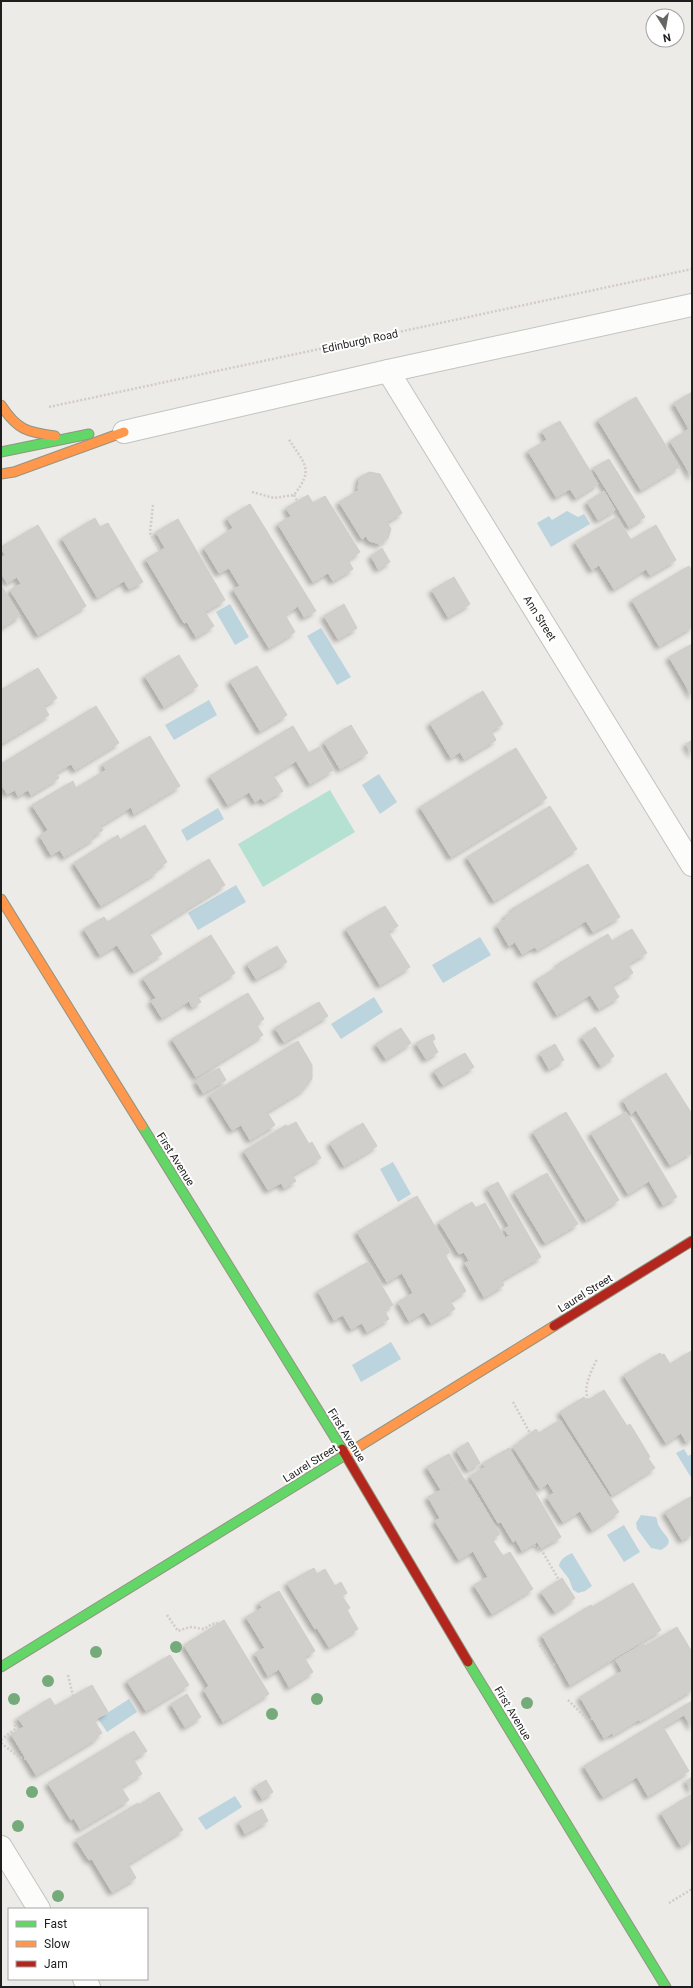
<svg xmlns="http://www.w3.org/2000/svg" width="693" height="1988" viewBox="0 0 693 1988" font-family="Roboto,sans-serif">
  <defs>
    <filter id="shadow"><feDropShadow dx="-3.5" dy="3.5" stdDeviation="2" flood-color="#0004"/></filter>
  </defs>
  <rect width="100%" height="100%" fill="#ecebe7"/>
  <polygon fill="#b5e1d2" points="330,790 355,832 263,887 238,844"/>
  <g fill="#bcd4dd">
    <polygon points="567,511 578,517 584,514 590,524 551,547 537,523 549,516 552,520"/>
    <polygon points="230,604 249,637 235,645 216,612"/>
    <polygon points="321,628 351,677 337,685 307,636"/>
    <polygon points="209,700 217,715 174,740 165,725"/>
    <polygon points="379,774 397,802 380,814 362,785"/>
    <polygon points="218,808 224,819 187,841 181,830"/>
    <polygon points="236,885 246,902 198,930 188,913"/>
    <polygon points="480,937 491,955 443,983 432,965"/>
    <polygon points="374,997 383,1012 341,1039 331,1024"/>
    <polygon points="393,1162 411,1194 398,1202 380,1169"/>
    <polygon points="391,1342 401,1359 361,1382 352,1365"/>
    <polygon points="684,1449 688,1456 692,1454 692,1479 676,1453"/>
    <path d="M 641,1515 L 656,1517 C 658,1520 657,1524 659,1526 C 664,1536 677,1541 661,1550 L 651,1548 L 637,1529 L 636,1523 Z"/>
    <polygon points="624,1525 640,1552 624,1562 607,1535"/>
    <path d="M 572,1553 L 592,1586 L 585,1591 L 578,1593 L 573,1590 L 569,1579 L 559,1566 C 560,1559 566,1556 572,1553 Z"/>
    <polygon points="129,1699 137,1712 107,1732 98,1719"/>
    <polygon points="235,1796 242,1807 206,1830 198,1818"/>
  </g>
  <g fill="#d1cfcc" stroke="#cfcdc8" filter="url(#shadow)">
    <polygon points="692,392 692,477 670,441 689,429 674,403"/>
    <polygon points="636,397 679,467 641,490 598,420"/>
    <polygon points="560,421 598,484 576,498 570,489 556,497 528,451 547,440 542,431"/>
    <polygon points="609,459 645,517 629,527 593,468"/>
    <polygon points="369,472 380,474 402,513 387,522 391,529 388,538 380,544 369,541 366,536 362,539 339,502 359,490 358,488 360,477"/>
    <polygon points="604,491 615,510 598,520 587,502"/>
    <polygon points="308,495 313,503 325,496 360,552 348,560 353,569 333,581 328,573 313,582 278,524 291,516 286,508"/>
    <polygon points="250,504 316,611 304,617 298,606 285,615 295,632 269,648 233,589 240,586 229,568 219,573 204,548 233,528 227,518"/>
    <polygon points="617,517 631,540 656,525 676,560 650,575 646,569 614,589 599,565 592,570 575,542"/>
    <polygon points="95,518 100,527 108,523 143,582 129,589 124,581 97,597 62,538"/>
    <polygon points="178,519 225,600 205,612 214,626 196,637 187,622 184,623 146,559 165,548 156,532"/>
    <polygon points="38,525 86,606 38,635 10,590 21,584 17,577 7,583 1,573 1,558 5,555 1,547"/>
    <polygon points="382,548 390,562 378,569 371,556"/>
    <polygon points="689,566 692,571 692,627 659,646 632,600"/>
    <polygon points="454,577 470,604 448,617 432,590"/>
    <polygon points="1,585 20,616 1,628"/>
    <polygon points="344,604 357,628 338,639 324,616"/>
    <polygon points="692,644 692,696 669,657"/>
    <polygon points="179,655 198,686 164,707 145,676"/>
    <polygon points="257,666 287,715 260,731 230,681"/>
    <polygon points="38,668 57,698 44,706 49,715 1,744 1,690"/>
    <polygon points="483,691 503,724 491,731 496,740 464,759 460,752 451,758 430,723"/>
    <polygon points="96,706 119,743 75,770 71,764 56,773 59,778 31,795 28,790 18,796 15,790 7,794 1,784 1,764"/>
    <polygon points="351,725 368,753 340,769 324,742"/>
    <polygon points="293,726 309,753 319,747 333,770 310,784 296,761 273,775 283,791 264,802 261,798 255,802 249,792 228,805 210,776"/>
    <polygon points="150,736 180,786 134,814 131,807 100,826 103,830 93,836 95,838 64,857 60,850 51,855 40,836 48,830 32,805 73,781 76,788 106,770 103,764"/>
    <polygon points="692,740 692,754 686,744"/>
    <polygon points="516,748 547,798 451,857 420,807"/>
    <polygon points="550,806 577,849 494,901 467,857"/>
    <polygon points="145,825 167,862 156,869 157,872 101,906 74,863 118,835 120,840"/>
    <polygon points="209,859 225,885 149,933 162,954 134,971 117,945 100,955 84,929 104,917 108,922"/>
    <polygon points="588,864 620,917 593,932 586,921 537,950 535,947 522,954 515,942 509,946 497,925 506,919 505,916 513,911 512,909"/>
    <polygon points="385,906 398,926 388,932 410,967 380,985 346,929"/>
    <polygon points="632,929 647,953 628,964 633,973 612,985 619,997 599,1009 590,995 557,1015 536,980 559,966 558,964 608,934 612,941"/>
    <polygon points="211,935 235,973 197,996 201,1002 192,1007 189,1001 162,1018 151,1001 156,998 143,978"/>
    <polygon points="277,946 287,962 256,979 247,964"/>
    <polygon points="248,993 264,1019 256,1024 263,1035 196,1077 172,1039"/>
    <polygon points="319,1002 328,1016 284,1042 275,1028"/>
    <polygon points="595,1027 614,1056 601,1066 582,1037"/>
    <polygon points="401,1028 411,1043 386,1059 376,1044"/>
    <polygon points="433,1034 435,1039 432,1041 438,1052 426,1059 416,1043"/>
    <polygon points="298,1041 312,1065 312,1079 303,1090 267,1112 275,1125 250,1140 241,1125 232,1130 210,1095"/>
    <polygon points="555,1044 564,1060 549,1069 540,1053"/>
    <polygon points="465,1053 474,1067 443,1085 434,1071"/>
    <polygon points="219,1068 226,1080 203,1093 196,1081"/>
    <polygon points="666,1073 692,1114 692,1152 670,1165 636,1110 631,1114 623,1100"/>
    <polygon points="566,1112 619,1200 586,1220 533,1132"/>
    <polygon points="626,1112 677,1197 663,1205 649,1181 628,1194 591,1133"/>
    <polygon points="296,1122 309,1144 312,1142 321,1158 292,1175 296,1181 284,1188 281,1183 268,1190 244,1151 286,1125 287,1127"/>
    <polygon points="363,1123 377,1146 344,1166 330,1143"/>
    <polygon points="547,1173 578,1224 545,1243 514,1192"/>
    <polygon points="498,1182 541,1257 501,1280 504,1285 484,1297 465,1263 469,1261 464,1252 459,1254 439,1222 472,1202 476,1208 485,1203 505,1238 509,1236 504,1229 509,1226 487,1188"/>
    <polygon points="417,1196 450,1252 445,1255 466,1291 450,1301 455,1309 431,1323 424,1312 409,1321 398,1302 413,1293 402,1273 387,1282 357,1232"/>
    <polygon points="368,1262 393,1305 384,1310 389,1319 367,1332 362,1323 351,1329 343,1315 334,1320 318,1291"/>
    <polygon points="691,1351 692,1439 686,1442 681,1433 666,1443 624,1375 660,1353 661,1355 664,1354 670,1364"/>
    <polygon points="604,1390 627,1426 630,1424 650,1457 648,1458 655,1468 612,1495 560,1412 584,1397 587,1401"/>
    <polygon points="560,1420 619,1512 592,1530 580,1511 563,1522 547,1497 554,1493 548,1483 540,1489 513,1447 536,1429 539,1433"/>
    <polygon points="468,1442 480,1463 468,1470 456,1450"/>
    <polygon points="509,1448 561,1537 541,1548 537,1542 522,1551 516,1540 513,1542 501,1522 498,1523 470,1476 485,1467 483,1463"/>
    <polygon points="449,1454 462,1476 469,1485 470,1484 500,1534 492,1539 503,1556 510,1552 533,1589 492,1614 474,1585 488,1577 473,1551 459,1560 435,1521 440,1518 428,1497 441,1490 427,1467"/>
    <polygon points="449,1454 462,1476 441,1490 427,1467"/>
    <polygon points="692,1496 692,1534 682,1540 665,1512"/>
    <polygon points="314,1568 317,1574 325,1569 335,1586 341,1582 347,1593 342,1596 350,1608 347,1610 358,1629 329,1647 317,1628 315,1629 287,1583"/>
    <polygon points="562,1578 575,1598 555,1612 541,1592"/>
    <polygon points="633,1583 661,1630 570,1685 542,1635 591,1605 592,1607"/>
    <polygon points="279,1591 315,1651 304,1657 313,1672 289,1687 279,1669 268,1676 255,1653 265,1648 246,1617 262,1608 259,1603"/>
    <polygon points="224,1620 269,1694 223,1722 204,1690 209,1686 184,1645"/>
    <polygon points="677,1627 692,1652 692,1690 640,1721 640,1719 613,1735 612,1733 604,1738 580,1697 622,1671 616,1660 643,1644 645,1646"/>
    <polygon points="170,1655 189,1685 146,1711 127,1681"/>
    <polygon points="92,1685 108,1712 94,1720 102,1733 97,1736 98,1738 36,1775 11,1734 24,1727 18,1718 50,1698 55,1706"/>
    <polygon points="187,1694 201,1717 185,1727 171,1704"/>
    <polygon points="692,1701 692,1727 684,1715 663,1727 689,1771 648,1796 637,1777 603,1797 584,1766"/>
    <polygon points="134,1731 147,1751 133,1759 142,1774 121,1787 129,1800 80,1829 74,1818 71,1820 48,1783"/>
    <polygon points="692,1777 692,1791 686,1781"/>
    <polygon points="266,1780 273,1792 262,1799 255,1787"/>
    <polygon points="159,1792 183,1830 128,1864 136,1878 112,1892 92,1859 89,1860 76,1840 138,1803 139,1805"/>
    <polygon points="692,1794 692,1839 681,1846 661,1813"/>
    <polygon points="262,1809 268,1821 245,1834 239,1822"/>
  </g>
  <g fill="none" stroke-linecap="round" stroke-linejoin="round">
    <defs>
      <g id="street">
        <polyline points="388,371 692,865"/>
        <polyline points="124,432 388,371 692,305"/>
        <polyline points="1,1847 39,1909"/>
        <polyline points="84,1979 89,1987"/>
      </g>
      <g id="fast">
        <polyline points="1,452 89,434"/>
        <polyline points="142,1126 342,1449"/>
        <polyline points="468,1662 666,1987"/>
        <polyline points="1,1667 350,1452"/>
      </g>
      <g id="slow">
        <path d="M 1,405 C 17,430 27,432 55,436"/>
        <polyline points="1,474 14,472 124,432"/>
        <polyline points="1,899 142,1126"/>
        <polyline points="350,1452 554,1326"/>
      </g>
      <g id="jam">
        <polyline points="554,1326 692,1241"/>
        <polyline points="342,1449 468,1662"/>
      </g>
    </defs>
    <use href="#street" stroke="#c3c3c1" stroke-width="24"/>
    <use href="#fast" stroke="#929580" stroke-width="11"/>
    <use href="#slow" stroke="#929580" stroke-width="11"/>
    <use href="#jam" stroke="#929580" stroke-width="11"/>
    <g stroke="#d5cac7" stroke-width="2.5" stroke-dasharray="2 2" stroke-linecap="butt">
      <polyline points="49,407 692,269"/>
      <path d="M 252,492 L 274,498 L 294,495 C 315,468 304,464 288,438"/>
      <polyline points="294,495 297,501"/>
      <polyline points="153,505 150,533 160,551"/>
      <polyline points="690,1153 692,1156"/>
      <path d="M 588,1400 C 583,1386 591,1372 597,1359"/>
      <polyline points="513,1402 530,1433"/>
      <polyline points="534,1545 542,1551 559,1580"/>
      <polyline points="167,1615 178,1631 190,1627 204,1629 212,1624 220,1623"/>
      <polyline points="540,1645 553,1665 559,1662"/>
      <polyline points="68,1675 73,1696"/>
      <polyline points="568,1700 589,1721 593,1718"/>
      <polyline points="1,1740 15,1729 15,1720"/>
      <polyline points="1,1743 19,1757 26,1759"/>
      <polyline points="669,1903 692,1889"/>
    </g>
    <use href="#street" stroke="#fcfcfb" stroke-width="22"/>
    <use href="#fast" stroke="#63d668" stroke-width="9"/>
    <use href="#slow" stroke="#ff974d" stroke-width="9"/>
    <use href="#jam" stroke="#b3261e" stroke-width="9"/>
  </g>
  <g fill="#75aa7b">
    <circle cx="176" cy="1647" r="6"/>
    <circle cx="96" cy="1652" r="6"/>
    <circle cx="48" cy="1681" r="6"/>
    <circle cx="14" cy="1699" r="6"/>
    <circle cx="317" cy="1699" r="6"/>
    <circle cx="527" cy="1703" r="6"/>
    <circle cx="272" cy="1714" r="6"/>
    <circle cx="32" cy="1792" r="6"/>
    <circle cx="18" cy="1826" r="6"/>
    <circle cx="58" cy="1896" r="6"/>
  </g>
  <g text-anchor="middle" stroke-width="4" stroke-linejoin="round" paint-order="stroke">
    <g font-size="11" fill="#1e1e1e" stroke="#fff">
      <text transform="translate(360 341) rotate(-12)" y="4">Edinburgh Road</text>
      <text transform="translate(540 618) rotate(58)" y="4">Ann Street</text>
      <text transform="translate(176 1159) rotate(58)" y="4">First Avenue</text>
      <text transform="translate(585 1293) rotate(-32)" y="4">Laurel Street</text>
      <text transform="translate(347 1435) rotate(58)" y="4">First Avenue</text>
      <text transform="translate(310 1463) rotate(-32)" y="4">Laurel Street</text>
      <text transform="translate(513 1713) rotate(59)" y="4">First Avenue</text>
    </g>
  </g>
  <rect width="693" height="1988" fill="none" stroke="#1e1e1e" stroke-width="4"/>
  <rect x="8" y="1908" width="140" height="72" fill="#ffffff" stroke="#a5a5a5"/>
  <rect x="16" y="1921" width="20" height="6" fill="#63d668" stroke="#a5a5a5"/>
  <text x="44" y="1928" font-size="12" fill="#1e1e1e">Fast</text>
  <rect x="16" y="1941" width="20" height="6" fill="#ff974d" stroke="#a5a5a5"/>
  <text x="44" y="1948" font-size="12" fill="#1e1e1e">Slow</text>
  <rect x="16" y="1961" width="20" height="6" fill="#b3261e" stroke="#a5a5a5"/>
  <text x="44" y="1968" font-size="12" fill="#1e1e1e">Jam</text>
  <g transform="translate(665 28) rotate(169)"><circle r="19" fill="#ffffff" stroke="#a5a5a5"/>
  <path d="M0-3L7 15L0 10L-7 15Z" fill="#666664"/>
  <text y="-6" font-size="11" font-weight="bold" text-anchor="middle" fill="#1e1e1e">N</text>
  </g>
</svg>
